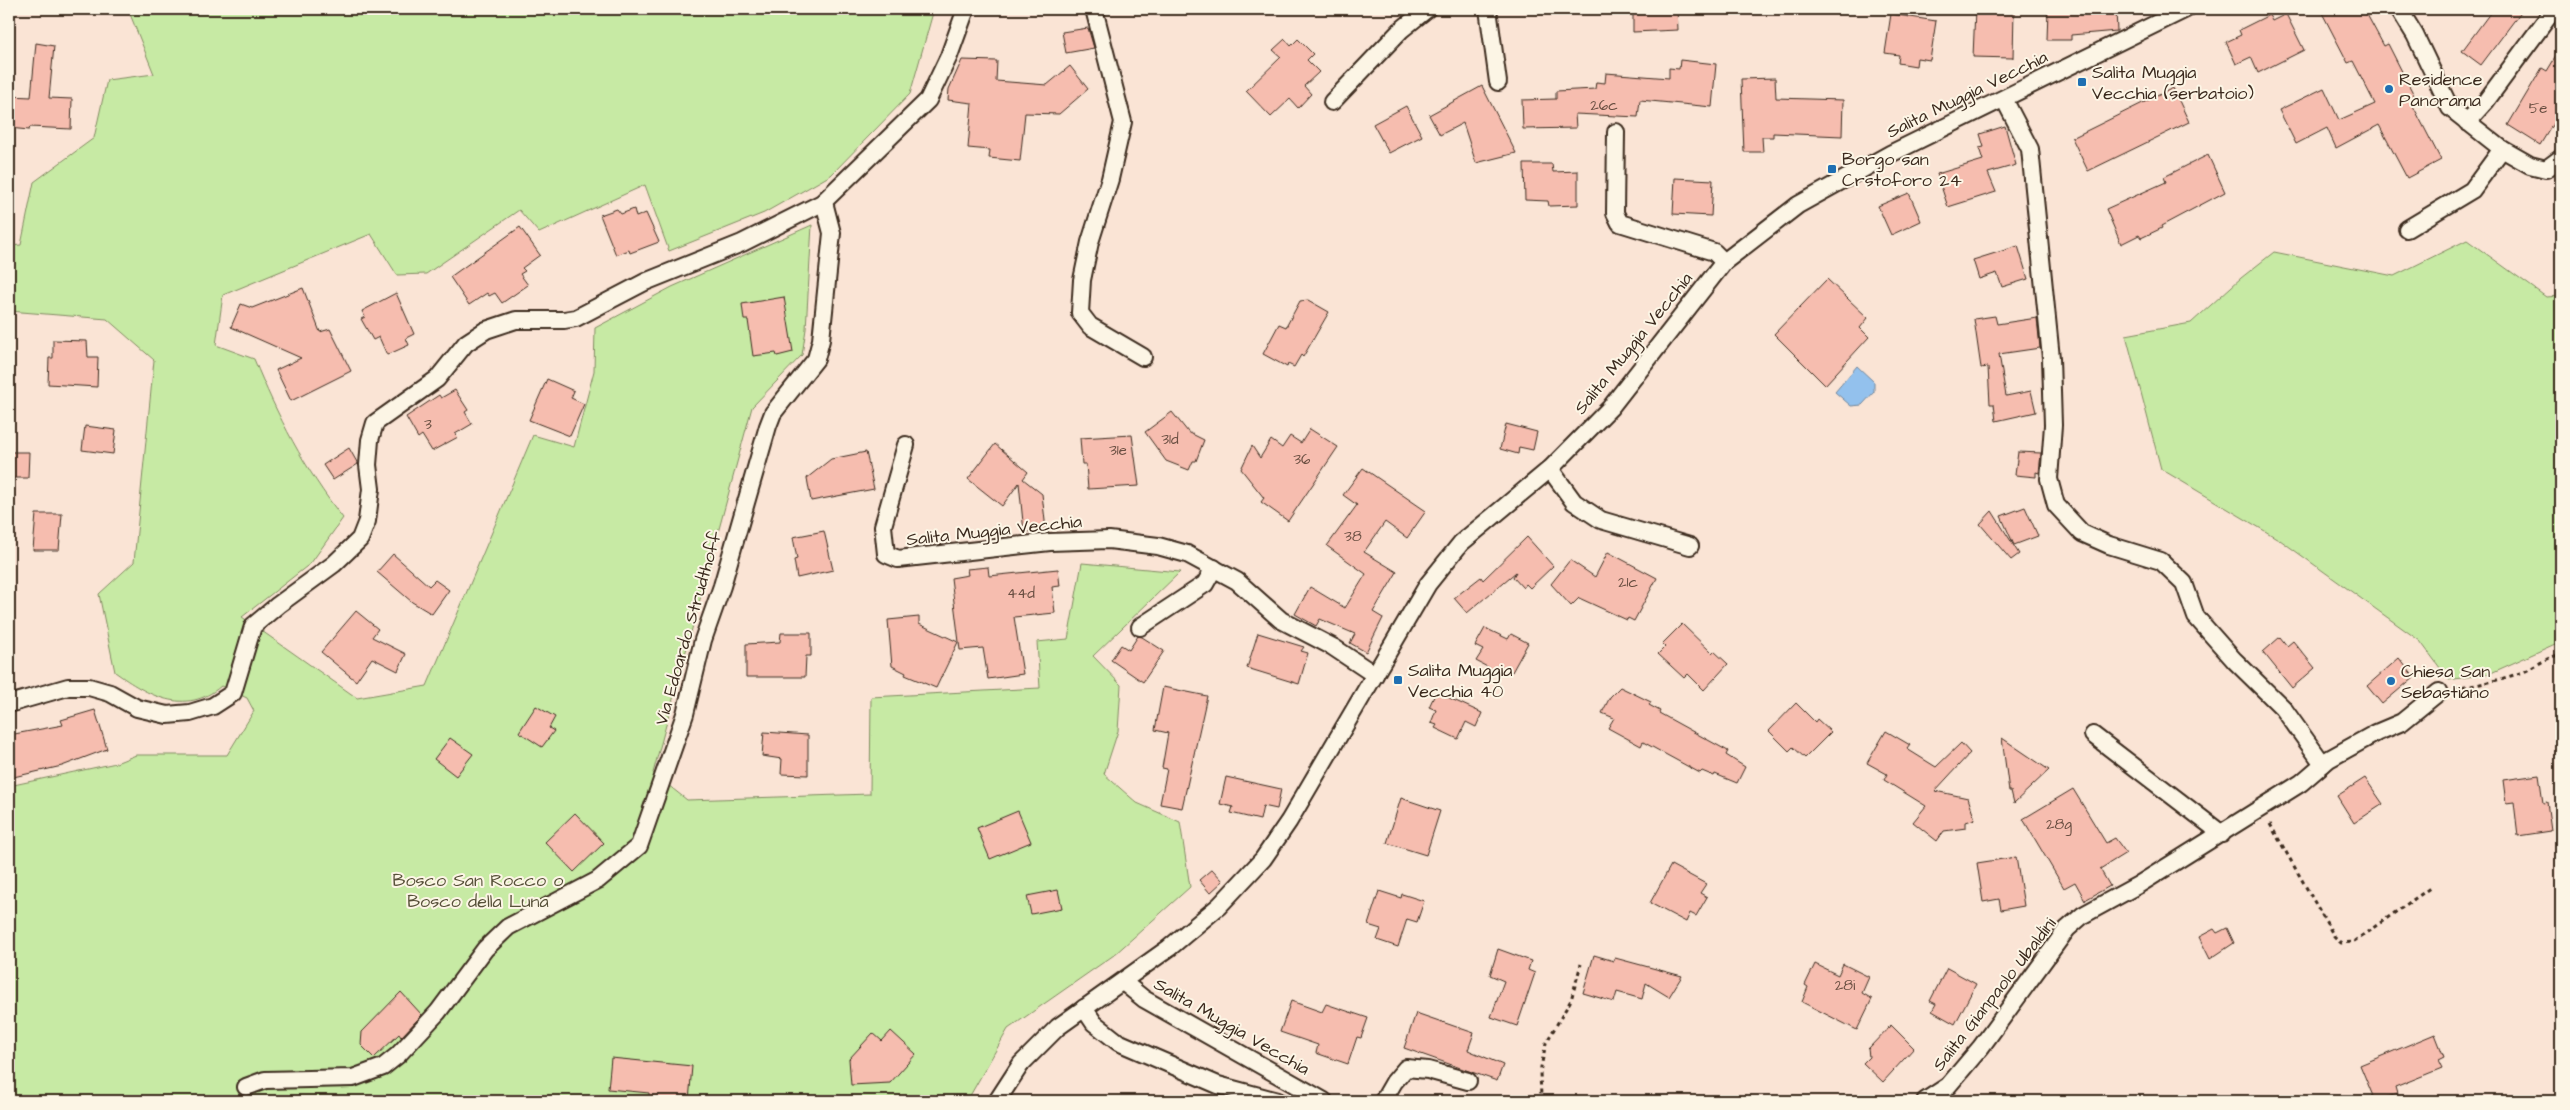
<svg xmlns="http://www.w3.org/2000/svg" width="2570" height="1110" viewBox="0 0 2570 1110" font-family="'Architects Daughter',sans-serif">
  <rect width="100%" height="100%" fill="#fae4d5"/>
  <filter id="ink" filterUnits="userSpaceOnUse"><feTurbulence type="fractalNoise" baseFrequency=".02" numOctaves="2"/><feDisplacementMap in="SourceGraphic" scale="10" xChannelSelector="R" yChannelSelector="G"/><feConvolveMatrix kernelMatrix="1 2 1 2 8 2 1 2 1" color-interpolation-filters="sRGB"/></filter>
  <g filter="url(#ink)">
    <g fill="#c7eaa4" stroke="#818a61">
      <path d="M 128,9 L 934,9 L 910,94 L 831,175 L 764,213 L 669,251 L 645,185 L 539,233 L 519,210 L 426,274 L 397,275 L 371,234 L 223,295 L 216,345 L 254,359 C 277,415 305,470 343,518 L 311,563 L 242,617 L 357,698 L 427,686 L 533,435 L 574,447 L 594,371 L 595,328 L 672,287 L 812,225 L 806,329 L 802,355 L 752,407 L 653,773 L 687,800 L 870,794 L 871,697 L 1040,688 L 1037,642 L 1068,639 L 1082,563 L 1180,572 L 1093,656 L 1121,685 L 1118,731 L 1104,774 L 1137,803 L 1180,822 L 1190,887 L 1114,955 L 1008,1029 L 967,1101 L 9,1101 L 9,786 L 116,763 L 136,755 L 227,755 L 254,711 L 247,698 L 221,686 C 185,717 147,695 115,672 L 99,594 L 134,562 L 154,360 L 107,319 L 9,311 L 9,246 L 21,245 L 34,182 L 94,138 L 107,80 L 154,74 Z"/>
      <polygon points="2467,240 2546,297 2561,296 2561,644 2555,644 2491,673 2449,680 2420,641 2280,540 2161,469 2126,335 2191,323 2241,278 2274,252 2394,276"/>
    </g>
    <polygon fill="#93c1ed" stroke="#70859a" points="1857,366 1874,382 1874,392 1862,405 1851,406 1835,392"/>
    <g fill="#f6bdaf" stroke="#3b2a1e">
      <polygon points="1633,9 1677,9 1678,30 1633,32"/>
      <polygon points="1975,9 2014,9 2013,58 1973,57"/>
      <polygon points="2048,9 2116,10 2117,31 2071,35 2071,40 2047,40"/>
      <polygon points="2320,9 2364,9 2384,46 2388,44 2417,101 2411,102 2441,160 2407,178 2379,125 2336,148 2327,128 2296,144 2279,110 2324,88 2339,120 2375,104 2353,61 2348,63"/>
      <polygon points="2493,9 2523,9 2481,65 2462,51"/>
      <polygon points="1891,14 1936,21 1930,60 1917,58 1916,66 1898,63 1899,55 1885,53"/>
      <polygon points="2286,14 2304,50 2258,73 2251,57 2236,64 2226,42 2241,35 2239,30 2269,15 2272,21"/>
      <polygon points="1088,28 1094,48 1066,53 1062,32"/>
      <polygon points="1285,39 1291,46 1298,39 1313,54 1307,60 1319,72 1304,86 1311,94 1298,108 1290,99 1271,117 1246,91 1281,57 1273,50"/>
      <polygon points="36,43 54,46 49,98 72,99 71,129 30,127 29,130 9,128 9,96 31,97"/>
      <polygon points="2561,48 2561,126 2554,122 2540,145 2508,125 2542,68 2547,71"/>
      <polygon points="962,60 997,61 996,81 1047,85 1070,66 1088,89 1059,114 1025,113 1020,161 989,158 990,150 968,148 972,103 948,100 949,89"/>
      <polygon points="1680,60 1716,64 1712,107 1640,100 1638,117 1575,114 1576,128 1523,129 1522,100 1556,99 1556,91 1595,89 1596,82 1605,83 1606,73 1669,78 1669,68 1679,69"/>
      <polygon points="1775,78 1776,98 1843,100 1842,136 1773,133 1773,137 1762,137 1763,152 1744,152 1741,79"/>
      <polygon points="1482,86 1516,153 1476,163 1463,123 1440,135 1429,115"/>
      <polygon points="2173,88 2189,122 2088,171 2072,138"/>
      <polygon points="1406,106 1422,136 1389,153 1373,124"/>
      <polygon points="2005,126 2016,165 1988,173 1996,192 1948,207 1937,174 1983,160 1979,148 1984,147 1980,134"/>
      <polygon points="2208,155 2225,192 2161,226 2162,228 2141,238 2139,235 2121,244 2106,209 2166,182 2164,177"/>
      <polygon points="1524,164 1552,164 1553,172 1578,171 1578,205 1549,206 1548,201 1525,200"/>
      <polygon points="1675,178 1713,180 1711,216 1673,214"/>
      <polygon points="1909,193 1921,221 1891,235 1878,206"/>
      <polygon points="617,209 621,214 634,209 636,217 646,213 659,242 630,253 629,250 616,255 600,215"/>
      <polygon points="520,227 540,255 522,268 525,271 520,274 528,285 502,303 495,293 489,296 487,293 469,305 450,277"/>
      <polygon points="2018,246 2028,279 2002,287 1997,273 1979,279 1973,260"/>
      <polygon points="1827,279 1868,318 1860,328 1869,337 1825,385 1774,334"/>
      <polygon points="303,288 320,332 330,329 351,371 291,401 276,370 301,358 231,327 241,304 252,308"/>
      <polygon points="396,293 414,334 406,338 409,345 387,355 379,337 373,340 361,319 365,317 362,311"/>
      <polygon points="784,297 793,352 777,356 776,353 753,356 748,320 744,320 742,304"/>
      <polygon points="1308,300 1329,312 1303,357 1301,355 1294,367 1288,364 1287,367 1263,354 1279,324 1286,327 1300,301"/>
      <polygon points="1995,316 1997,324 2037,318 2040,348 1999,354 2006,396 2031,391 2036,412 1996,421 1994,404 1990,404 1988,367 1981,368 1974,319"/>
      <polygon points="53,340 87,341 88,357 98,357 97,387 48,384 49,358 53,358"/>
      <polygon points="547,379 574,391 571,398 584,404 570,436 529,420"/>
      <polygon points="455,390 468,410 465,412 472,424 455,434 458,437 432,451 422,435 418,438 406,417 439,395 441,398"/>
      <polygon points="1172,412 1188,432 1204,440 1196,461 1193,461 1189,470 1166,461 1145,432"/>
      <polygon points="1506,424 1537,432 1533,450 1519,447 1518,454 1500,449"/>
      <polygon points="85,426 116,430 113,454 82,450"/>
      <polygon points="1310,429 1338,447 1288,521 1261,502 1264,498 1241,469 1252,446 1260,458 1271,440 1282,448 1290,436 1301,443"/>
      <polygon points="1132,435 1139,486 1088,489 1086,464 1082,464 1080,438"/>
      <polygon points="995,444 1028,472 1023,479 1042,494 1046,530 1024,532 1019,483 1002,506 968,479"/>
      <polygon points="349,448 358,464 333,480 323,465"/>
      <polygon points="9,452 29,452 28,478 9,478"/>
      <polygon points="866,452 874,489 811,501 807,478 831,459"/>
      <polygon points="2018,452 2041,453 2039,473 2036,472 2036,477 2015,475"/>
      <polygon points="1363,468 1426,511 1407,538 1385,522 1364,552 1397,572 1373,612 1383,618 1366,652 1350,643 1355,634 1320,619 1316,626 1295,614 1310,587 1345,608 1366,574 1327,546 1357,505 1343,495"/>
      <polygon points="2025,507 2038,536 2014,545 2001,516"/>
      <polygon points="1992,511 2019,554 2011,560 1980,524"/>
      <polygon points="36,514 62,514 59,550 33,550"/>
      <polygon points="824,531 833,570 797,578 794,560 797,559 793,537"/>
      <polygon points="1527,537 1553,566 1530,588 1526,584 1523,588 1513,577 1516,572 1467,613 1454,598 1481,577 1483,580"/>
      <polygon points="1608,552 1657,578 1634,621 1628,618 1627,620 1579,598 1571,606 1551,584 1570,560 1595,577"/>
      <polygon points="393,554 429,586 435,580 449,590 432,614 412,602 377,572"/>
      <polygon points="988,567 989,576 1058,569 1060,586 1052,587 1055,613 1014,617 1023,674 988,679 983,648 960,650 951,578 968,575 967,569"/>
      <polygon points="356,611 378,629 372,637 406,654 398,671 372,658 356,681 321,652"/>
      <polygon points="919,617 919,624 958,642 936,688 905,675 906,673 892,666 888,620"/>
      <polygon points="1682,624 1712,653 1714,651 1728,664 1704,690 1688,674 1684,678 1658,654 1665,647 1662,644"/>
      <polygon points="1485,628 1508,639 1511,634 1528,643 1512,672 1499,665 1495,671 1476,661 1483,650 1475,646"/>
      <polygon points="781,633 811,633 811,656 806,656 805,677 746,677 746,644 780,642"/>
      <polygon points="1258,633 1304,647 1301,651 1308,653 1299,684 1247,668"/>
      <polygon points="1138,636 1142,637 1164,651 1143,682 1111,660 1121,645 1129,650"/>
      <polygon points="2280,637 2287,646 2293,641 2315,668 2292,688 2263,652"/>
      <polygon points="2399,658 2414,677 2382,704 2367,686"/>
      <polygon points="1163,687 1207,696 1182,808 1160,804 1167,769 1162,768 1168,733 1155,730"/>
      <polygon points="1620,687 1651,702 1649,705 1660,711 1659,713 1728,751 1726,755 1745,767 1737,783 1715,774 1714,776 1702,771 1700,773 1643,742 1641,746 1608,728 1614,718 1602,713 1610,697"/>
      <polygon points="1436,692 1482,713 1476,727 1466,722 1458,739 1435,728 1437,725 1431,723 1436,710 1429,707"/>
      <polygon points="1796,703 1815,722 1817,719 1831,732 1805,758 1793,747 1789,751 1769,731"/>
      <polygon points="536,706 555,717 549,728 554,731 542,747 519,732"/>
      <polygon points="95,710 107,749 62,766 9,778 9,735 63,725 61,720"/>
      <polygon points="1886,731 1910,745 1907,749 1936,767 1961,743 1970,753 1935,791 1968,798 1975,819 1966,822 1966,828 1944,831 1937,841 1913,822 1926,806 1884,780 1887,774 1867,763"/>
      <polygon points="764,732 808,735 808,775 781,774 782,759 762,756"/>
      <polygon points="450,738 473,754 456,776 434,759"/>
      <polygon points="2002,738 2049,770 2014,803 2011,791 2009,791"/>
      <polygon points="2539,775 2543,803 2547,802 2551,831 2518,836 2514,802 2506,803 2503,780"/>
      <polygon points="1226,777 1281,789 1277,809 1263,806 1260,820 1231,813 1233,807 1220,804"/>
      <polygon points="2365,778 2383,804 2354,823 2337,796"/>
      <polygon points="2073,789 2106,843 2115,838 2126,853 2100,869 2110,886 2085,900 2075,882 2064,888 2023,819"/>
      <polygon points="1401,798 1440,811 1426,855 1387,843"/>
      <polygon points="1018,811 1031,842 990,859 977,828"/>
      <polygon points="575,813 604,843 574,872 545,842"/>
      <polygon points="2016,857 2024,906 2001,910 1999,899 1983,902 1977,863"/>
      <polygon points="1671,865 1706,884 1700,893 1707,897 1696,916 1690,913 1686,922 1650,903"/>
      <polygon points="1212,869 1223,881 1210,893 1199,880"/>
      <polygon points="1058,890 1062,908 1031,914 1027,896"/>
      <polygon points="1379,891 1401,898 1402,894 1424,901 1417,922 1407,919 1398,947 1377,940 1381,929 1368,925"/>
      <polygon points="2227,928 2234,943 2210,959 2199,937 2214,929 2217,933"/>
      <polygon points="1498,949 1531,961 1528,970 1535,973 1517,1026 1491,1017 1504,981 1490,975"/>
      <polygon points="1594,955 1614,961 1615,958 1682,976 1669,997 1646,983 1642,999 1617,992 1614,1002 1583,993"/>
      <polygon points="1815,964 1838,975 1843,964 1869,977 1862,993 1872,999 1857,1030 1802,1002 1808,987 1805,985"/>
      <polygon points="1947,968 1976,984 1955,1024 1932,1011 1936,1004 1930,1001"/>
      <polygon points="401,992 422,1015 401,1037 399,1034 374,1058 361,1045 362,1032"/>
      <polygon points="1291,1001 1322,1012 1326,1004 1368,1018 1361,1038 1357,1037 1348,1064 1316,1053 1318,1045 1280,1032"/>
      <polygon points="1416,1013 1474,1033 1468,1050 1503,1065 1497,1081 1404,1048"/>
      <polygon points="1891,1025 1914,1048 1883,1082 1863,1063 1869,1057 1868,1049"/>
      <polygon points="891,1031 916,1054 890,1083 851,1085 849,1059 873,1033 882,1041"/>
      <polygon points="2435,1034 2444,1057 2438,1060 2442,1068 2395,1087 2397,1094 2375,1101 2360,1065"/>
      <polygon points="611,1058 692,1066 689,1101 649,1100 649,1093 608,1089"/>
    </g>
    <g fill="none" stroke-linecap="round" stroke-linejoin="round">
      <defs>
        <g id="minor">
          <polyline points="1094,9 1123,122 1110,179 1090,242 1082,280 1080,313 1090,326 1143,357"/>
          <polyline points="1488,9 1498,82"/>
          <polyline points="2399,9 2415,35 2450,108 2502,149 2530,165 2546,169 2561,158"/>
          <polyline points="2004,99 2030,149 2051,358 2053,425 2049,479 2056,505 2082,533 2109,545 2161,561 2184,583 2196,617 2234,660 2283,708 2323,764"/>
          <polyline points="1332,102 1401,30 1427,9"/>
          <polyline points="2467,122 2486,101 2554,9"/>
          <polyline points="1616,132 1615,213 1620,223 1714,252 1724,262"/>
          <polyline points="2407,229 2472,190 2502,149"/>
          <polyline points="906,445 883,526 886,554 898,559 1050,542 1109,540 1158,546 1187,554 1237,581 1281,620 1333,647 1375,675"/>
          <polyline points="1550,469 1574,502 1601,520 1690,546"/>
          <polyline points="1140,627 1205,584 1214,568"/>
          <polyline points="9,704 68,687 89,687 110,693 137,708 167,715 190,713 213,706 233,693 253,626 278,605 334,564 360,539 367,521 371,489 368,465 370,440 375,423 437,379 466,343 486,330 516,320 564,320 576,318 645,282 742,243 822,203 928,100 949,56 966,9"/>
          <polyline points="2093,735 2222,834"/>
          <polyline points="1123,982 1144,999 1324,1101"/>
          <polyline points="1084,1008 1094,1023 1118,1042 1218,1085 1278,1101"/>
          <polyline points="246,1087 265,1080 353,1078 383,1067 398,1055 438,1012 485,949 508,927 598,880 639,846 685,714 703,640 722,586 768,426 773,413 816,359 821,340 832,233 825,206 822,203"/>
          <polyline points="997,1101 1021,1064 1058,1027 1169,948 1219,906 1263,859 1289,821 1428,584 1461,543 1550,469 1610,408 1724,262 1798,205 1890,154 2186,9"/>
          <polyline points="1383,1101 1394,1082 1406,1068 1428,1070 1468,1081"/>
          <polyline points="1925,1101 1948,1086 1981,1047 2067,929 2083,915 2138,885 2301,783 2329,759 2376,733 2402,722 2439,692"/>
        </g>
      </defs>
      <use href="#minor" stroke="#3b2a1e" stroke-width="20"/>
      <g stroke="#3b2a1e" stroke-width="3" stroke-dasharray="4 4" stroke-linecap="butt">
        <path d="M 2455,689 C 2478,685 2500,680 2523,672 C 2536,667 2547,656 2561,655"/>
        <polyline points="2270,824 2334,936 2341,943 2353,942 2430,888"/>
        <polyline points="1543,1101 1541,1097 1540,1072 1546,1043 1571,1000 1581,964"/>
      </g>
      <use href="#minor" stroke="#fcf5e5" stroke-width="16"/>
    </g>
  </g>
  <g fill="#1f6fb2" stroke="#fcf5e5" stroke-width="2">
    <rect x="2077" y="77" width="10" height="10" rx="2.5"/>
    <circle cx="2389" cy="89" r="5"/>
    <rect x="1827" y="164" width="10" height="10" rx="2.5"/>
    <rect x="1393" y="675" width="10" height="10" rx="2.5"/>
    <circle cx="2391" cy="681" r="5"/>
  </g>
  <g text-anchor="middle" stroke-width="4" stroke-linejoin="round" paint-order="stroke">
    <g font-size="15" fill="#6a4f42">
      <text x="1604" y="110">26c</text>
      <text x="2538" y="113">5e</text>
      <text x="428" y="429">3</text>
      <text x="1170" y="444">31d</text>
      <text x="1118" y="455">31e</text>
      <text x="1302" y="464">36</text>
      <text x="1353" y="541">38</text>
      <text x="1628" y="587">21c</text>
      <text x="1021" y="598">44d</text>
      <text x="2059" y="829">28g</text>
      <text x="1845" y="990">28i</text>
    </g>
    <g font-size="18" fill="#3b2a1e" stroke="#fcf5e5" text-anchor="start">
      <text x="2092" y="78">Salita Muggia<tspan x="2092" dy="21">Vecchia (serbatoio)</tspan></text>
      <text x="2399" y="85">Residence<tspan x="2399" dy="21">Panorama</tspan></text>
      <text x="1842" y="165">Borgo san<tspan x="1842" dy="21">Crstoforo 24</tspan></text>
      <text x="1408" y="676">Salita Muggia<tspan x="1408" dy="21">Vecchia 40</tspan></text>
      <text x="2401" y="677">Chiesa San<tspan x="2401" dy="21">Sebastiano</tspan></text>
    </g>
    <g font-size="18" fill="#3b2a1e" stroke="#fcf5e5">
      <text transform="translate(1967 94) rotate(-26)" y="6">Salita Muggia Vecchia</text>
      <text transform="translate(1633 343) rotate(-51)" y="6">Salita Muggia Vecchia</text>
      <text transform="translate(994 530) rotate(-6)" y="6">Salita Muggia Vecchia</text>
      <text transform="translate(688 628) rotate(-74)" y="6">Via Edoardo Strudthoff</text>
      <text transform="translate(1994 994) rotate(-52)" y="6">Salita Gianpaolo Ubaldini</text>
      <text transform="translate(1232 1026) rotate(30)" y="6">Salita Muggia Vecchia</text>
    </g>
    <g font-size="18" fill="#575039" stroke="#fcf5e5">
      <text x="478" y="886">Bosco San Rocco o<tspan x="478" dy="21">Bosco della Luna</tspan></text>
    </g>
  </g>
  <rect width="2570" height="1110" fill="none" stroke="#fcf5e5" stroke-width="30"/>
  <rect x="15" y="15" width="2540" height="1080" fill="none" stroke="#3b2a1e" stroke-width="2" filter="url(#ink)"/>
</svg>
